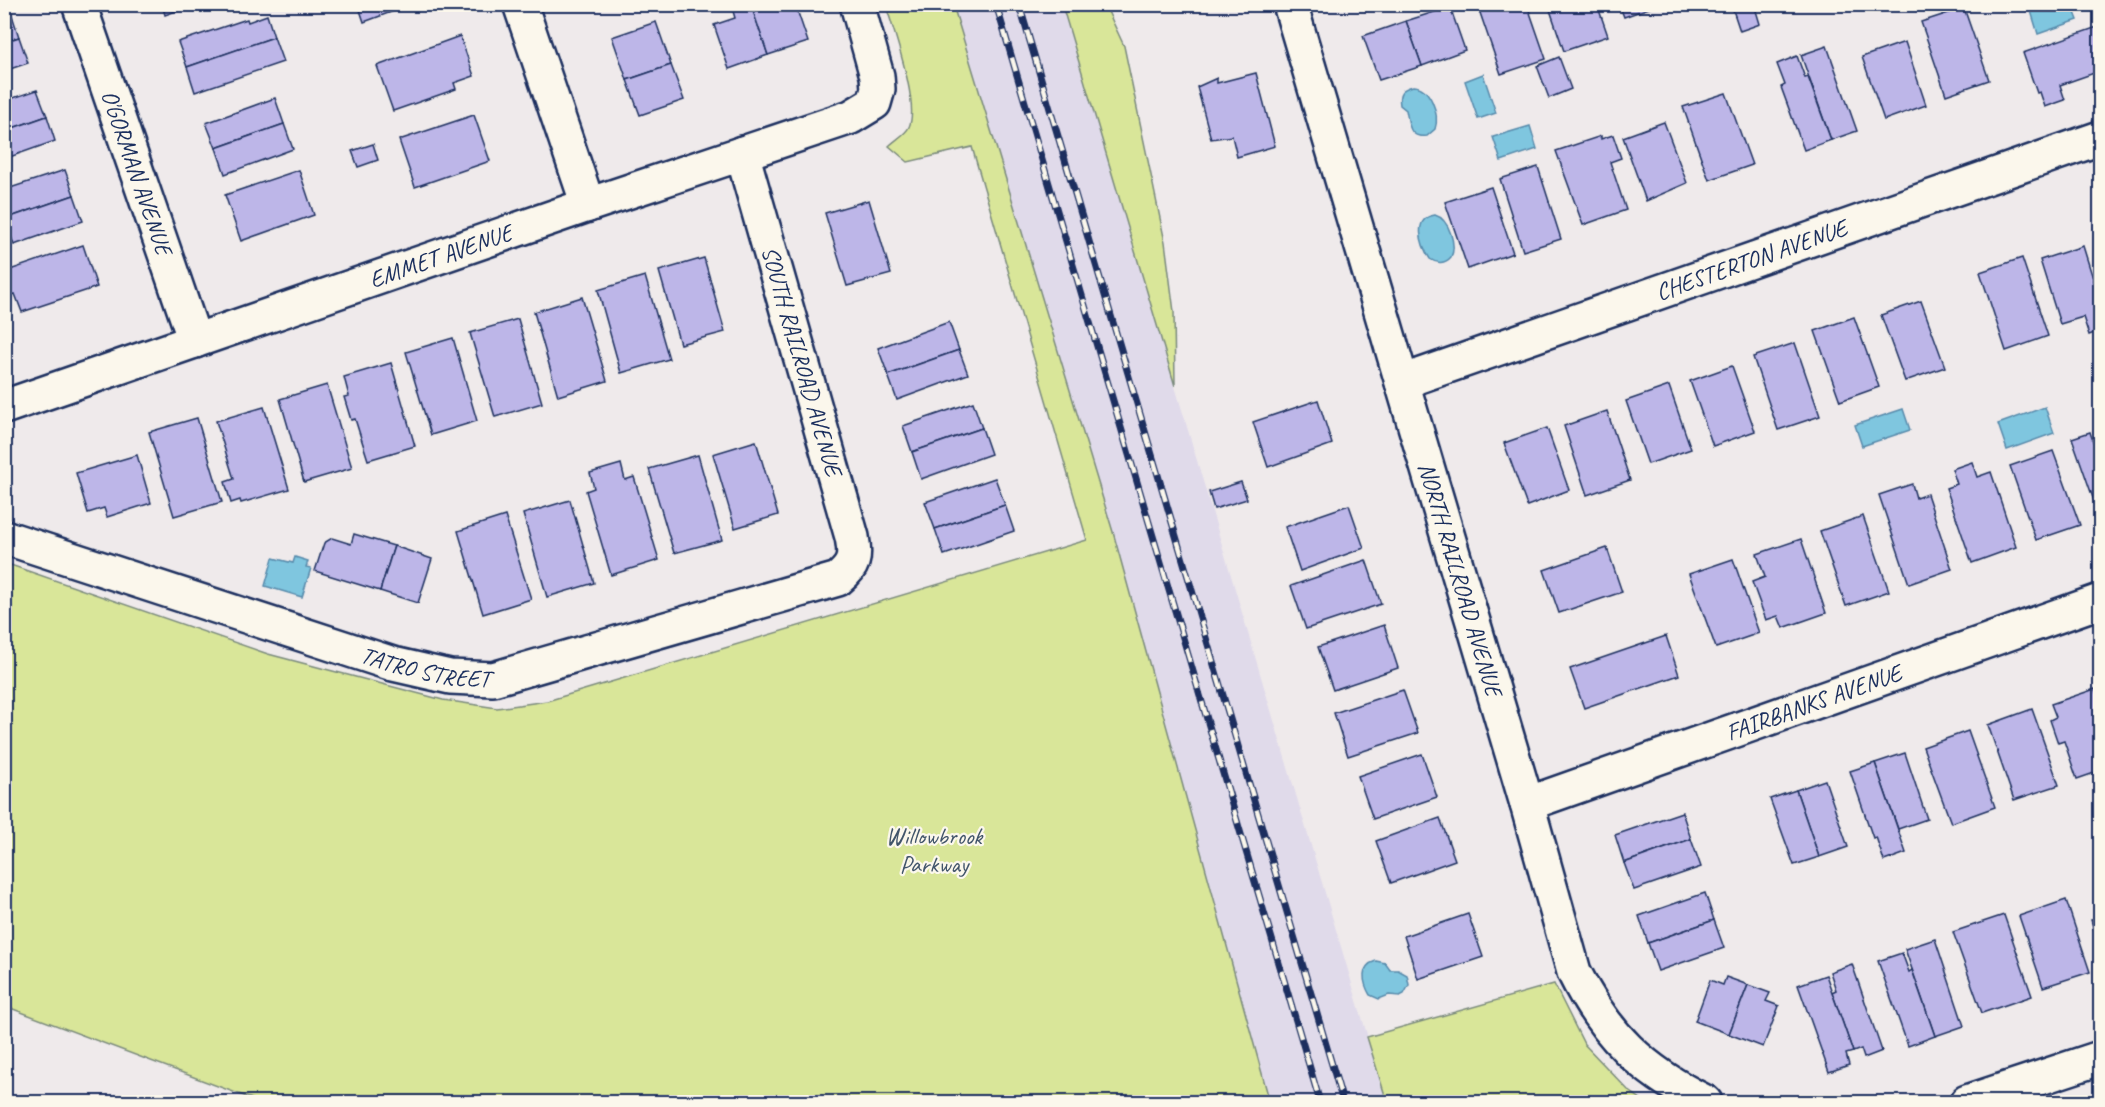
<svg xmlns="http://www.w3.org/2000/svg" width="2105" height="1107" viewBox="0 0 2105 1107" font-family="Caveat,sans-serif">
  <rect width="100%" height="100%" fill="#efeaeb"/>
  <filter id="ink" filterUnits="userSpaceOnUse"><feTurbulence type="fractalNoise" baseFrequency=".0167" numOctaves="2"/><feDisplacementMap in="SourceGraphic" scale="12" xChannelSelector="R" yChannelSelector="G"/><feConvolveMatrix kernelMatrix="1 2 1 2 8 2 1 2 1" color-interpolation-filters="sRGB"/></filter>
  <g filter="url(#ink)">
    <polygon fill="#e0daea" points="953,5 1062,5 1387,1102 1274,1102 1269,1100 1113,532"/>
    <g fill="#d9e699" stroke="#7a8a7c" stroke-width="1.5">
      <path d="M 886,5 L 953,5 L 1113,532 L 1269,1099 L 1274,1102 L 260,1102 L 5,1006 L 5,563 L 268,654 L 443,700 L 497,708 L 547,701 L 1087,540 L 972,147 L 908,162 L 889,146 C 895,140 906,134 909,127 C 920,104 893,30 886,5 Z"/>
      <polygon points="1062,5 1105,5 1124,46 1165,242 1174,312 1175,386"/>
      <polygon points="1554,984 1584,1044 1628,1090 1645,1102 1387,1102 1367,1037"/>
    </g>
    <g fill="#7fc6df" stroke="#578aab" stroke-width="1.5">
      <polygon points="2051,5 2072,5 2078,20 2038,34 2031,11"/>
      <polygon points="1483,74 1496,113 1478,119 1465,81"/>
      <path d="M 1413,86 C 1430,86 1440,114 1435,129 L 1427,136 C 1408,139 1409,123 1406,110 L 1400,105 C 1398,92 1402,89 1413,86 Z"/>
      <polygon points="1530,126 1537,149 1501,161 1493,137"/>
      <path d="M 1435,215 C 1449,219 1457,245 1451,257 C 1445,264 1437,264 1430,259 C 1421,245 1412,218 1435,215 Z"/>
      <polygon points="2045,407 2054,433 2007,450 1998,424"/>
      <polygon points="1903,409 1910,430 1862,446 1855,425"/>
      <polygon points="295,557 308,561 306,567 311,568 302,597 265,586 273,558 293,563"/>
      <path d="M 1376,961 L 1385,963 L 1390,970 L 1398,970 L 1407,975 L 1409,985 L 1404,994 L 1400,996 L 1389,995 L 1379,999 L 1370,995 C 1363,983 1359,966 1376,961 Z"/>
    </g>
    <g fill="#bdb6e8" stroke="#1b2f5e" stroke-width="1.5">
      <polygon points="162,4 195,4 165,15"/>
      <polygon points="358,4 413,4 364,22"/>
      <polygon points="731,4 751,4 768,55 729,69 714,25 735,18"/>
      <polygon points="774,4 795,4 808,42 768,55 753,11"/>
      <polygon points="1477,4 1527,4 1546,59 1501,74"/>
      <polygon points="1548,4 1597,4 1608,36 1564,51"/>
      <polygon points="1619,4 1660,4 1624,17"/>
      <polygon points="1731,4 1754,4 1760,24 1740,31"/>
      <polygon points="1450,7 1465,50 1422,66 1406,21"/>
      <polygon points="1964,8 1989,80 1946,95 1921,22"/>
      <polygon points="11,12 19,37 4,42 4,14"/>
      <polygon points="267,15 274,37 187,67 178,42 247,19 248,22"/>
      <polygon points="1406,21 1422,66 1379,80 1363,36"/>
      <polygon points="656,22 671,65 627,80 612,37"/>
      <polygon points="2100,26 2100,71 2060,85 2065,100 2045,107 2040,92 2037,93 2023,53"/>
      <polygon points="460,36 474,76 454,83 456,89 393,111 377,66"/>
      <polygon points="19,37 28,63 4,71 4,42"/>
      <polygon points="274,37 283,62 195,92 187,67"/>
      <polygon points="1905,42 1926,105 1884,120 1862,57"/>
      <polygon points="1827,46 1857,131 1831,140 1801,55"/>
      <polygon points="1797,56 1805,78 1808,77 1831,140 1804,150 1781,87 1785,85 1777,64"/>
      <polygon points="1559,57 1571,89 1549,98 1537,66"/>
      <polygon points="671,65 684,100 640,115 627,80"/>
      <polygon points="1256,73 1275,146 1237,157 1232,136 1211,139 1197,87 1217,78 1217,83"/>
      <polygon points="37,90 47,116 4,131 4,101"/>
      <polygon points="1726,93 1752,165 1709,180 1683,107"/>
      <polygon points="275,98 284,124 216,148 206,123"/>
      <polygon points="474,115 490,161 415,187 399,140"/>
      <polygon points="47,116 55,141 4,159 4,131"/>
      <polygon points="1664,122 1687,183 1646,201 1623,137"/>
      <polygon points="284,124 293,149 225,174 216,148"/>
      <polygon points="1613,135 1621,158 1610,162 1626,210 1583,225 1556,151 1601,136 1601,139"/>
      <polygon points="373,144 378,160 358,167 352,151"/>
      <polygon points="1538,167 1561,239 1523,251 1500,179"/>
      <polygon points="65,170 74,195 5,219 4,190"/>
      <polygon points="299,170 314,215 241,241 225,195"/>
      <polygon points="1491,187 1513,253 1468,269 1445,202"/>
      <polygon points="74,195 83,221 14,245 5,219"/>
      <polygon points="869,200 891,274 847,286 825,213"/>
      <polygon points="83,245 97,287 22,312 15,294 4,297 4,272"/>
      <polygon points="2083,246 2100,301 2100,331 2089,335 2083,317 2060,324 2040,260"/>
      <polygon points="704,258 725,332 680,344 659,271"/>
      <polygon points="2022,258 2048,336 2006,351 1980,272"/>
      <polygon points="645,276 669,359 621,373 598,290"/>
      <polygon points="582,297 607,381 558,396 534,312"/>
      <polygon points="1921,301 1945,367 1905,381 1881,315"/>
      <polygon points="1854,317 1879,387 1840,401 1815,331"/>
      <polygon points="518,319 542,403 495,417 470,333"/>
      <polygon points="949,322 959,350 888,375 878,348"/>
      <polygon points="453,338 477,421 431,435 406,352"/>
      <polygon points="1795,343 1820,416 1778,430 1753,357"/>
      <polygon points="959,350 968,374 897,400 888,375"/>
      <polygon points="391,363 415,446 368,460 355,419 351,420 344,397 349,396 344,377"/>
      <polygon points="1732,366 1755,431 1713,446 1690,381"/>
      <polygon points="327,385 352,468 304,482 280,399"/>
      <polygon points="1669,386 1691,449 1648,464 1626,401"/>
      <polygon points="1318,400 1332,444 1268,467 1253,422"/>
      <polygon points="973,402 982,428 912,452 903,426"/>
      <polygon points="264,407 289,489 241,503 240,500 231,503 225,482 234,479 216,421"/>
      <polygon points="1607,411 1630,480 1587,495 1564,426"/>
      <polygon points="197,418 222,502 174,516 149,432"/>
      <polygon points="982,428 991,454 921,479 912,452"/>
      <polygon points="1547,428 1569,490 1527,506 1504,443"/>
      <polygon points="2090,432 2095,447 2100,444 2100,518 2072,438"/>
      <polygon points="756,441 778,515 735,528 713,454"/>
      <polygon points="2053,451 2080,525 2036,540 2010,466"/>
      <polygon points="137,455 151,503 107,517 104,508 88,513 76,473"/>
      <polygon points="698,455 722,540 674,553 649,469"/>
      <polygon points="1972,462 1977,477 1991,472 2016,547 1972,563 1946,488 1957,484 1952,469"/>
      <polygon points="621,464 625,480 634,477 659,560 611,575 586,491 594,488 590,473"/>
      <polygon points="995,478 1005,505 935,529 925,502"/>
      <polygon points="1241,482 1247,499 1214,509 1209,492"/>
      <polygon points="1912,484 1916,498 1927,494 1952,569 1909,584 1879,495"/>
      <polygon points="570,500 594,583 547,597 523,514"/>
      <polygon points="1005,505 1014,531 944,555 935,529"/>
      <polygon points="1349,505 1364,548 1300,571 1285,527"/>
      <polygon points="505,516 531,599 483,614 458,531"/>
      <polygon points="1863,516 1889,591 1846,606 1820,531"/>
      <polygon points="354,534 394,546 380,591 315,571 324,543 332,538 351,544"/>
      <polygon points="1801,539 1826,613 1783,628 1778,616 1766,620 1752,582 1765,577 1757,554"/>
      <polygon points="394,546 432,559 418,603 380,591"/>
      <polygon points="1607,548 1622,592 1559,613 1544,570"/>
      <polygon points="1733,559 1759,633 1716,648 1689,574"/>
      <polygon points="1366,560 1381,604 1306,629 1291,586"/>
      <polygon points="1384,625 1398,668 1333,690 1318,647"/>
      <polygon points="1666,636 1679,675 1584,708 1570,669"/>
      <polygon points="2095,689 2100,704 2100,771 2077,779 2064,741 2058,743 2050,720 2056,717 2051,704"/>
      <polygon points="1403,690 1418,733 1348,756 1334,713"/>
      <polygon points="2032,709 2059,785 2014,800 1988,725"/>
      <polygon points="1968,731 1995,807 1951,823 1923,747"/>
      <polygon points="1905,753 1927,819 1898,829 1875,763"/>
      <polygon points="1422,754 1437,797 1373,819 1358,776"/>
      <polygon points="1875,763 1906,853 1884,861 1876,837 1873,838 1850,771"/>
      <polygon points="1825,780 1848,847 1819,857 1796,790"/>
      <polygon points="1796,790 1819,857 1794,865 1770,799"/>
      <polygon points="1682,812 1691,839 1624,863 1615,835"/>
      <polygon points="1440,818 1455,860 1391,883 1376,841"/>
      <polygon points="1691,839 1701,867 1634,890 1624,863"/>
      <polygon points="1705,893 1714,920 1648,943 1639,916"/>
      <polygon points="2066,900 2090,972 2043,987 2019,916"/>
      <polygon points="1468,914 1483,957 1418,979 1404,936"/>
      <polygon points="2004,915 2032,996 1982,1013 1953,932"/>
      <polygon points="2100,917 2100,949 2091,920"/>
      <polygon points="1714,920 1724,948 1658,971 1648,943"/>
      <polygon points="1935,939 1964,1026 1935,1036 1905,949"/>
      <polygon points="1902,953 1909,972 1912,970 1935,1036 1908,1046 1878,961"/>
      <polygon points="1852,964 1882,1051 1864,1058 1861,1049 1853,1052 1832,992 1836,990 1830,972"/>
      <polygon points="1826,975 1853,1052 1846,1054 1849,1065 1829,1072 1798,985"/>
      <polygon points="1726,977 1748,985 1729,1034 1695,1021 1710,980 1723,985"/>
      <polygon points="1748,985 1770,993 1766,1001 1779,1006 1763,1047 1729,1034"/>
    </g>
    <g fill="none" stroke-linecap="round" stroke-linejoin="round">
      <defs>
        <g id="street">
          <path id="s1" d="M 79,4 L 195,341"/>
          <polyline points="520,4 588,205"/>
          <path id="s2" d="M 1290,4 L 1527,804 L 1574,972 C 1605,1035 1643,1071 1705,1102"/>
          <path id="s3" d="M 1402,382 L 2100,138"/>
          <path id="s4" d="M 4,407 L 588,205 L 851,117 L 874,103 L 878,89 L 877,76 L 857,4"/>
          <path id="s5" d="M 4,537 L 393,664 L 450,677 L 493,679 L 838,579 C 854,566 856,558 852,537 L 742,153"/>
          <path id="s6" d="M 1527,804 L 2100,601"/>
          <polyline points="1967,1102 2100,1058"/>
        </g>
      </defs>
      <use href="#street" stroke="#1b2f5e" stroke-width="38"/>
      <use href="#street" stroke="#fbf7ec" stroke-width="33"/>
      <defs>
        <g id="rail">
          <polyline points="996,4 1320,1102"/>
          <polyline points="1019,4 1343,1102"/>
        </g>
      </defs>
      <use href="#rail" stroke="#1b2f5e" stroke-width="7"/>
      <use href="#rail" stroke="#fbf7ec" stroke-width="4.5" stroke-dasharray="14" stroke-linecap="butt"/>
    </g>
  </g>
  <g text-anchor="middle" stroke-width="4.5" stroke-linejoin="round" paint-order="stroke">
    <g font-size="24" fill="#1b2f5e" stroke="#fbf7ec">
      <text dy="8" stroke="none"><textPath href="#s1" startOffset="178">O'GORMAN AVENUE</textPath></text>
      <text dy="8" stroke="none"><textPath href="#s4" startOffset="462">EMMET AVENUE</textPath></text>
      <text dy="8" stroke="none"><textPath href="#s3" startOffset="370">CHESTERTON AVENUE</textPath></text>
      <text transform="translate(802 361) rotate(74)" y="8">SOUTH RAILROAD AVENUE</text>
      <text dy="8" stroke="none"><textPath href="#s2" startOffset="600">NORTH RAILROAD AVENUE</textPath></text>
      <text dy="8" stroke="none"><textPath href="#s5" startOffset="442">TATRO STREET</textPath></text>
      <text dy="8" stroke="none"><textPath href="#s6" startOffset="304">FAIRBANKS AVENUE</textPath></text>
    </g>
    <g font-size="24" fill="#41546a" stroke="#fbf7ec">
      <text x="934" y="844">Willowbrook<tspan x="934" dy="28">Parkway</tspan></text>
    </g>
  </g>
  <rect width="2105" height="1107" fill="none" stroke="#fbf7ec" stroke-width="24"/>
  <rect x="12" y="12" width="2081" height="1083" fill="none" stroke="#1b2f5e" stroke-width="2" filter="url(#ink)"/>
</svg>
